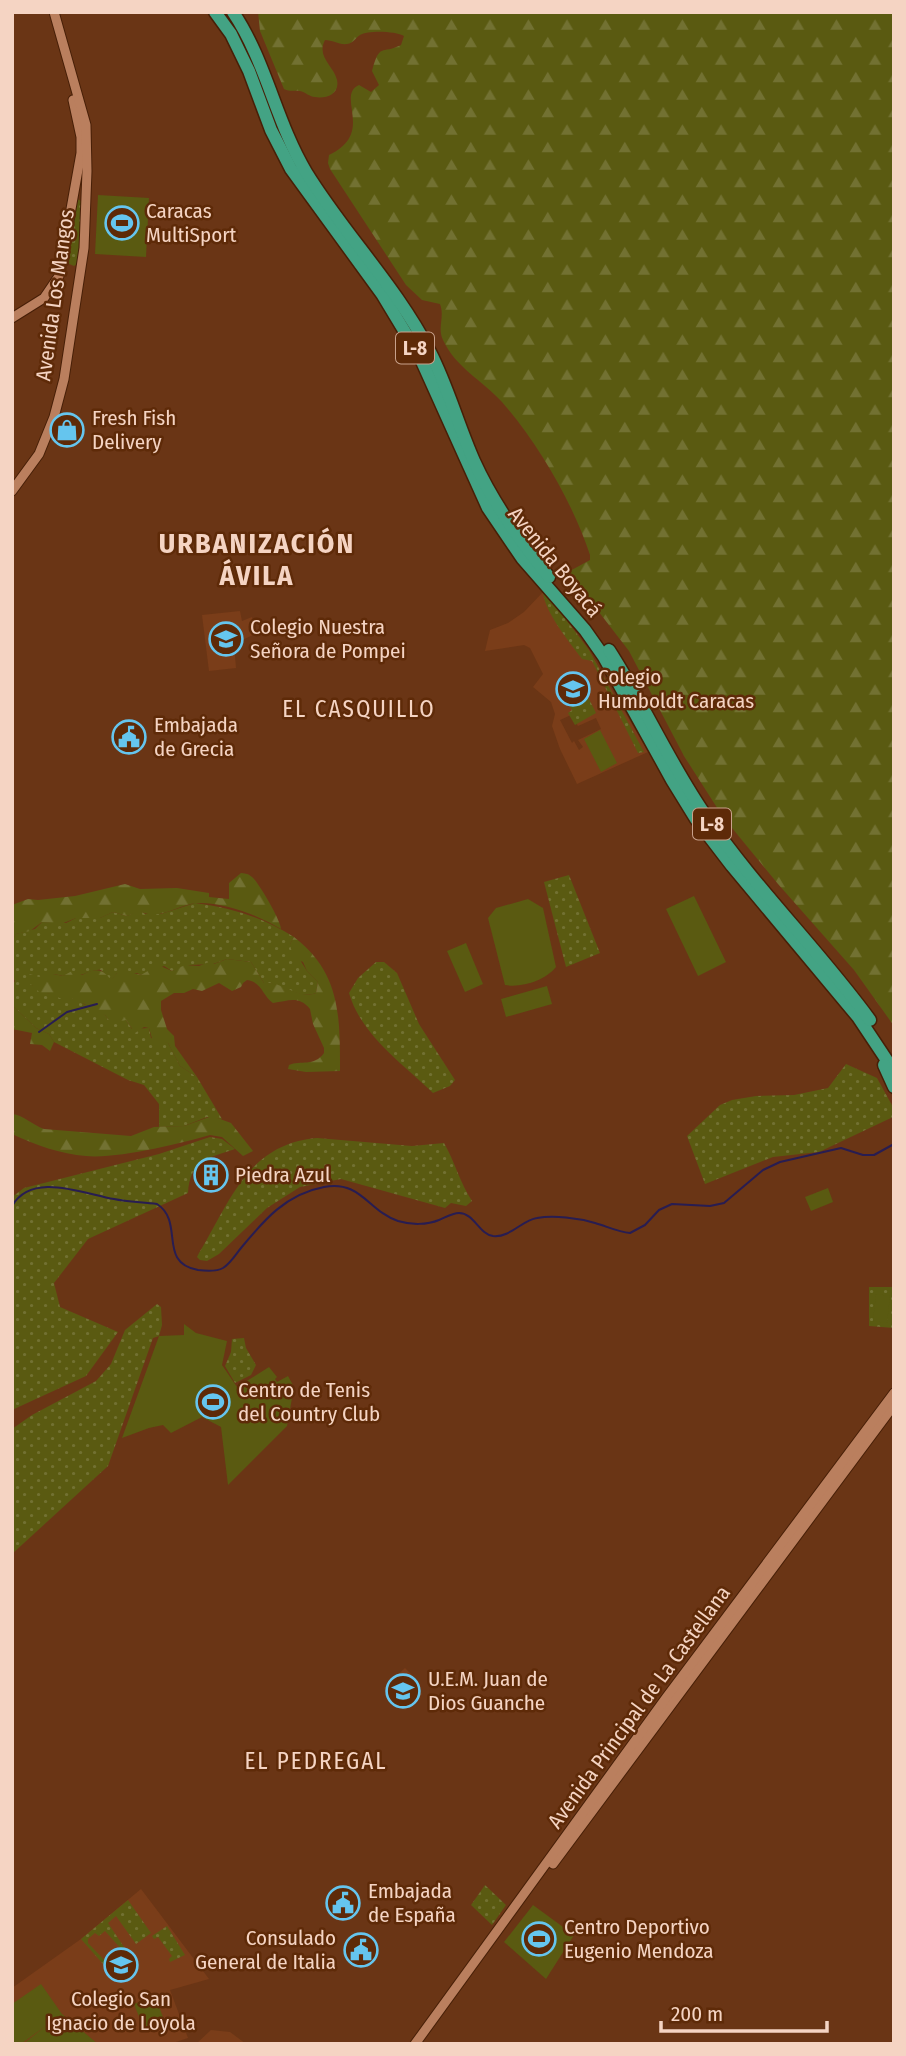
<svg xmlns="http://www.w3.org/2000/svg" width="906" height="2056" viewBox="0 0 906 2056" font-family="'Fira Sans Condensed',sans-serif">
  <defs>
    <pattern id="green-dots" width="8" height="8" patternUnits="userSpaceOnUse" patternTransform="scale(1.75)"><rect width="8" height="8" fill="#5a5a11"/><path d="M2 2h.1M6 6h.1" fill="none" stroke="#727132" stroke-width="1.8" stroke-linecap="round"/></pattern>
    <pattern id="forest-firs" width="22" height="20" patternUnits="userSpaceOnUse" patternTransform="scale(1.75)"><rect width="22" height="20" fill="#5a5a11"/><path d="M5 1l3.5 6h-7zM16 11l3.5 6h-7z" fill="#727132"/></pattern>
  </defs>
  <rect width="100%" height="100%" fill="#6a3515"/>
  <g fill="#7a3d19" fill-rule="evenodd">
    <path d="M 543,592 L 549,597 L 589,650 L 648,752 L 577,784 L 560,749 L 552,726 L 555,714 L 551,702 L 533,687 L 543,674 L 530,648 L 524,645 L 485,651 L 490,630 L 508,623 L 524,612 ZM 571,715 L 578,726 L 596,718 L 601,729 L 578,740 L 583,747 L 579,750 L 574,741 L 572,743 L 560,720 Z"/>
    <polygon points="240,611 242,621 252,617 257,633 234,644 236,668 209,671 202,615"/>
    <polygon points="405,1668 415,1678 412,1683 422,1694 405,1710 384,1688"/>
    <polygon points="141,1889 209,1979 170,1990 188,2038 170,2044 12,2044 12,1988 81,1939"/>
    <polygon points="211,2030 230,2032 246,2044 196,2044"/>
  </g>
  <g fill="url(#green-dots)">
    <polygon points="76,198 84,203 81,261 74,266 67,263 65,258"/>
    <path d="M 543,592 L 549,597 L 589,650 L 644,752 L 638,753 L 592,661 L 582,659 C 570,643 544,611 543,592 Z"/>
    <polygon points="578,677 596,713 575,725 568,713 572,710 559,689 561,685"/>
    <polygon points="569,875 600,953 566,967 544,882"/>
    <path d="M 195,903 C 232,908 262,917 294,937 L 290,944 L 307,971 L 318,982 L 316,993 C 297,1000 282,982 264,983 L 251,962 L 227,959 L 213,964 L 190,965 L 172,971 L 164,966 L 141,975 L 137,973 L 117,973 L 111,981 L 101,970 C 93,969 87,974 79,975 C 72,975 70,972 63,976 C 49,972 42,975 32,985 L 47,993 L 72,998 L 105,1015 L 108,1019 L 126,1020 L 132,1029 L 149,1028 L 151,1038 L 168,1043 L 180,1066 L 197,1077 L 222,1119 L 207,1117 L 184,1126 L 159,1127 L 159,1104 L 144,1085 L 128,1080 L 54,1042 L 49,1034 L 36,1028 L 12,1005 L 12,985 L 15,981 L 12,977 L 12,941 L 16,934 L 35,929 L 42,922 L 66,923 L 76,918 L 100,918 L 113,912 L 127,916 L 140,910 L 145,914 L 161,914 Z"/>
    <path d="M 376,962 L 384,962 L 397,973 L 419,1024 L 455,1080 L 450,1086 L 433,1093 C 403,1064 361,1035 349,993 L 358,978 Z"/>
    <polygon points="846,1064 877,1078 893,1107 893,1117 819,1152 773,1157 705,1184 687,1136 720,1105 732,1100 756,1096 794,1095 828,1088"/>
    <path d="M 210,1137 L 222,1139 L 235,1149 C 207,1158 190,1161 188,1193 L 88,1239 L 54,1283 L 60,1307 L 118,1332 L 86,1376 L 12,1410 L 12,1197 L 24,1188 L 159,1154 Z"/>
    <path d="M 317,1138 L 412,1146 L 444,1143 C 455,1162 460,1183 472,1201 L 466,1206 L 451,1203 L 445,1208 L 341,1179 L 300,1187 L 267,1208 L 219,1254 L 207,1261 L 200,1260 L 197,1257 L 199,1253 C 231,1200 248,1144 317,1138 Z"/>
    <polygon points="869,1287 894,1287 894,1328 869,1326"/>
    <polygon points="157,1304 161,1307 162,1325 159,1336 153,1338 108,1466 12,1554 12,1429 32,1415 96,1381 111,1364 125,1330"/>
    <polygon points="244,1338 246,1348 256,1365 251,1375 235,1383 225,1366 231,1352 232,1339"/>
    <polygon points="485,1885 506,1905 492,1925 471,1905"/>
    <polygon points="128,1900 151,1933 136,1944 116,1916 108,1923 126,1950 124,1952 105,1931 99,1936 95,1933 88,1939 88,1943 113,1969 116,1966 118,1968 111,1973 81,1939"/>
    <polygon points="167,1926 185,1955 170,1962 169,1959 172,1956 158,1937 154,1939 152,1936"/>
  </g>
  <g fill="url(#forest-firs)">
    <path d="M 258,12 L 894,12 L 894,1026 L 854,970 L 778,884 L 723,817 L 684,756 L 629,651 L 568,572 L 590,560 L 590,555 C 573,503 538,443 502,402 C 482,380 456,368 443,340 C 437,328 445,317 440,304 L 422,300 L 406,285 L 330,169 L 328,163 L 329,155 C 376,133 335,96 359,85 L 371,92 L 379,85 L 372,71 C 380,42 381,55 401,45 L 404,36 C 396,31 368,30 360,35 C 355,38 354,43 347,44 C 339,45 333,40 325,40 C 316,57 334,66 337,80 C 340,94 326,99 315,97 C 310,97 305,92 300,91 C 293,90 291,92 284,89 L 260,31 Z"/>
    <path d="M 241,873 C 247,874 247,873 252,877 C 259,883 281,921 281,929 C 258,915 224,902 197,903 C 178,904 160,922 140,911 L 127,916 L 113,912 L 100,918 L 76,918 L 61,924 L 42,922 L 30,931 L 16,934 L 12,941 L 12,905 L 28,899 L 38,900 L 75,896 L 125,884 L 140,889 L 177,888 L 209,893 L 209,897 L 229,899 L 229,883 Z"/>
    <path d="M 294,937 C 341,973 340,1017 340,1071 L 306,1072 L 288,1069 L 289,1065 C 301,1060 314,1067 324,1053 L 324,1048 L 313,1024 L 310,1009 C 299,995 288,1001 273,1003 C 262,995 262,982 247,980 L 243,983 L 241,987 L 232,991 L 219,983 L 202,991 L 193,989 L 184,993 L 174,993 L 161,1001 L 161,1010 L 167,1029 L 174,1036 L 175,1046 L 197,1077 L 180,1066 L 168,1043 L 153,1042 L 149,1028 L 144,1027 L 135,1033 L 126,1020 L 111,1023 L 105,1015 L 90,1013 L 85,1004 L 75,1002 L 72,998 L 62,999 L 47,993 L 43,996 L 32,985 L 23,981 L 30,974 L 39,977 L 48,973 L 63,976 L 72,971 L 82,975 C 95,968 102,968 111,980 L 117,973 L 127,971 L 141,975 L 158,965 L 172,971 L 185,965 L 199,966 L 209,962 L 214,964 L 227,959 L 251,962 L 264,983 C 282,981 297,1000 316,993 L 318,982 L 307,971 L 303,962 C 295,959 291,952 290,944 Z"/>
    <polygon points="12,1005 36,1028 49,1034 54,1042 50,1051 42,1045 30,1044 32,1033 12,1029"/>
    <path d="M 12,1114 C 24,1115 32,1125 44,1129 L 131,1136 L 154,1127 L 184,1126 L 212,1116 L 231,1123 L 253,1151 L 243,1156 L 222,1137 L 210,1135 C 179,1144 117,1159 86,1156 C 61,1154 35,1145 12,1134 Z"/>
  </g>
  <g fill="#5a5a11">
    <polygon points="98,195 149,198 146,257 95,254"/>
    <polygon points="600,730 617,763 601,772 584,739"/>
    <polygon points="694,896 726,962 698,976 666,909"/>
    <path d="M 528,899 L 543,908 L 556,967 C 546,980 522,988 505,985 L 488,918 L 496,908 Z"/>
    <polygon points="466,943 483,984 465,992 447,951"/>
    <polygon points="547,986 552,1004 506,1017 501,999"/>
    <polygon points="828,1188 833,1202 811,1211 805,1197"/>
    <polygon points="876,1294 890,1296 887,1323 873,1321"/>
    <polygon points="184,1324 196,1333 227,1341 222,1365 237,1387 269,1367 277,1377 275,1379 277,1382 288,1376 294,1387 287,1426 228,1485 221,1427 202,1417 171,1433 163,1425 149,1428 122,1438 159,1336 184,1335"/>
    <polygon points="533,1905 574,1935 546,1979 504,1942"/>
    <polygon points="41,1984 62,2014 98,2044 23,2044 47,2025 21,2044 12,2044 12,2004"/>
    <polygon points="155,1996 166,2025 145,2032 134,2004"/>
  </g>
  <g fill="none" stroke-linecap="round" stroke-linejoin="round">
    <g stroke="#281d52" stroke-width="2">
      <polyline points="39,1032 67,1012 97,1004"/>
      <path d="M 12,1206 C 32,1171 84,1194 114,1199 C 128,1202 143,1202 157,1204 C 185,1222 157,1263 198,1270 C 206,1271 216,1272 223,1268 C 231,1263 236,1254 241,1248 C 264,1220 286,1194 324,1187 C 361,1180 368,1211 398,1221 C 411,1225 427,1225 439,1220 C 446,1217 453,1213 459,1213 C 474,1213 479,1234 493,1236 C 510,1238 522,1220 537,1218 C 554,1215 578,1218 595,1223 C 606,1226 618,1232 630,1233 L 645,1225 L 659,1210 L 672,1204 L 710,1206 L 724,1203 L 763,1170 L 780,1162 L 841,1148 L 863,1155 L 874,1155 L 894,1144"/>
    </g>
    <defs>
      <g id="secondary">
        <polyline points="12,318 44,298 59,276 81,153 81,137 73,100"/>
        <polyline points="12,491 39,454 54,417 64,379 84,248 87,171 86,125 54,12"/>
        <polyline points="553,1864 894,1405"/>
        <polyline points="415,2044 666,1698 894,1393"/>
      </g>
      <g id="highway">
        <polyline points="215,12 231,34 249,71 271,130 291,169 382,294 420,357 488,508 522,558 585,630 604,657 672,780 696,819 732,866 858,1017 894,1071"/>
        <path d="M 233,12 C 266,61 276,122 306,172 C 344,234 397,287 430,352 C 448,387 458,425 474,461 C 493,503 520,541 549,577"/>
        <path d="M 609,650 C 644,704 669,763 706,816 C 755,888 819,950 870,1020"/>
        <polyline points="884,1065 894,1087"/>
      </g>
    </defs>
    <use href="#secondary" stroke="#471f07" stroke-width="11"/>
    <use href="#highway" stroke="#471f07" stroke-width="15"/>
    <use href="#secondary" stroke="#ba7f5e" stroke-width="9"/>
    <use href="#highway" stroke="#43a384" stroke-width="12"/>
  </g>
  <defs>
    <symbol id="stadium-ring" viewBox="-11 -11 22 22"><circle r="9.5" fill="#5e2a08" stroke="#65c5ee" stroke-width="1.5"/><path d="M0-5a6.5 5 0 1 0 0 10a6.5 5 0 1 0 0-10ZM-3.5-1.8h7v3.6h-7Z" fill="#65c5ee"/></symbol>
    <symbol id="shop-ring" viewBox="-11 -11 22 22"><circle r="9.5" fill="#5e2a08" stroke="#65c5ee" stroke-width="1.5"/><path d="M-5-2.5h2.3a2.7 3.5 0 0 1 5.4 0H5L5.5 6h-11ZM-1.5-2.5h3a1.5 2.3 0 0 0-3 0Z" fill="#65c5ee"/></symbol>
    <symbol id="school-ring" viewBox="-11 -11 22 22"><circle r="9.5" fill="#5e2a08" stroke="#65c5ee" stroke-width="1.5"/><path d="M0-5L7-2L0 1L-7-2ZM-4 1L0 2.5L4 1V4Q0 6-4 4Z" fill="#65c5ee"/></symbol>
    <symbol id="civic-ring" viewBox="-11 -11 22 22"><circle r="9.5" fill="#5e2a08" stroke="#65c5ee" stroke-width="1.5"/><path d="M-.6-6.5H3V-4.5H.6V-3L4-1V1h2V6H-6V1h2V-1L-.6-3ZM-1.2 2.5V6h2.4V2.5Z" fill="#65c5ee"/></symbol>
    <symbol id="building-ring" viewBox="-11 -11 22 22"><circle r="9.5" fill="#5e2a08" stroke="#65c5ee" stroke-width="1.5"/><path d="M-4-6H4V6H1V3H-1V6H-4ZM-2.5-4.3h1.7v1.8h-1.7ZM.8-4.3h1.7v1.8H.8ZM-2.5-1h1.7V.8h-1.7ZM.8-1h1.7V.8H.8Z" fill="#65c5ee"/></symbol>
  </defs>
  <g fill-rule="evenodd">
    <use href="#stadium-ring" x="103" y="204" width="38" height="38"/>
    <use href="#shop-ring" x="48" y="411" width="38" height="38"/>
    <use href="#school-ring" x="207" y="620" width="38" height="38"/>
    <use href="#school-ring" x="554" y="670" width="38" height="38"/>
    <use href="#civic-ring" x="110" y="718" width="38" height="38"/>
    <use href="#building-ring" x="192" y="1156" width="38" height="38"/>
    <use href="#stadium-ring" x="194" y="1383" width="38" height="38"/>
    <use href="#school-ring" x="384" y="1672" width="38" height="38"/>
    <use href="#civic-ring" x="324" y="1884" width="38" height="38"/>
    <use href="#stadium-ring" x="520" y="1920" width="38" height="38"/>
    <use href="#civic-ring" x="342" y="1931" width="38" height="38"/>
    <use href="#school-ring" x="102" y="1946" width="38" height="38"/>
  </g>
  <g text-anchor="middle" stroke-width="5" stroke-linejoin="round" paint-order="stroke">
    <g fill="#5e2a08" stroke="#c8a18b" stroke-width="2">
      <rect x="396" y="332.5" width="38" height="31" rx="5"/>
      <rect x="693" y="808.5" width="38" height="31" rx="5"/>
    </g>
    <g font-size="19" font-weight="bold" fill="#f5d4c3">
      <text x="415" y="355">L-8</text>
      <text x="712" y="831">L-8</text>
    </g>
    <g font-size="21" fill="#f5d4c3" stroke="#5e2a08" text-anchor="start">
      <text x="146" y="218">Caracas<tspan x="146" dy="24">MultiSport</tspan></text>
      <text x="92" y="425">Fresh Fish<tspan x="92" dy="24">Delivery</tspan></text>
      <text x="250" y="634">Colegio Nuestra<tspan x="250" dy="24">Señora de Pompei</tspan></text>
      <text x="598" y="684">Colegio<tspan x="598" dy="24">Humboldt Caracas</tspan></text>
      <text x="154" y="732">Embajada<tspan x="154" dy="24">de Grecia</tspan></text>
      <text x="235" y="1182">Piedra Azul</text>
      <text x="238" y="1397">Centro de Tenis<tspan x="238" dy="24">del Country Club</tspan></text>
      <text x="428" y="1686">U.E.M. Juan de<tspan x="428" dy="24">Dios Guanche</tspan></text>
      <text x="368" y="1898">Embajada<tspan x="368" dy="24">de España</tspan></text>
      <text x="564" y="1934">Centro Deportivo<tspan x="564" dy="24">Eugenio Mendoza</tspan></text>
      <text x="336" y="1945" text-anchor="end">Consulado<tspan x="336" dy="24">General de Italia</tspan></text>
      <text x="121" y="2006" text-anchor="middle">Colegio San<tspan x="121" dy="24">Ignacio de Loyola</tspan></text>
    </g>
    <g font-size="21" fill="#f5d4c3" stroke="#5e2a08">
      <text transform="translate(55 295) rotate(-82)" y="7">Avenida Los Mangos</text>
      <text transform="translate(555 562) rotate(51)" y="7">Avenida Boyacá</text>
      <text transform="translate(639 1707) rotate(-54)" y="7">Avenida Principal de La Castellana</text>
    </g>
    <g font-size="23" letter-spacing="2" fill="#f5d4c3" stroke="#5e2a08">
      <text x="359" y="717">EL CASQUILLO</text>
      <text x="316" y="1769">EL PEDREGAL</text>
    </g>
    <g font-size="28" font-weight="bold" letter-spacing="2" fill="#f5d4c3" stroke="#5e2a08">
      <text x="257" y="553">URBANIZACIÓN<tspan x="257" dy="32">ÁVILA</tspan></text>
    </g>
  </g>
  <rect width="906" height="2056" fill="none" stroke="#f5d4c3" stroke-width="28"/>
  <path d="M661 2021v10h166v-10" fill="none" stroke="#f5d4c3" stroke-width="3.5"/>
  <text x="671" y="2021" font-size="21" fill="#f5d4c3" stroke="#5e2a08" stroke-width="5" paint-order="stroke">200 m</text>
</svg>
